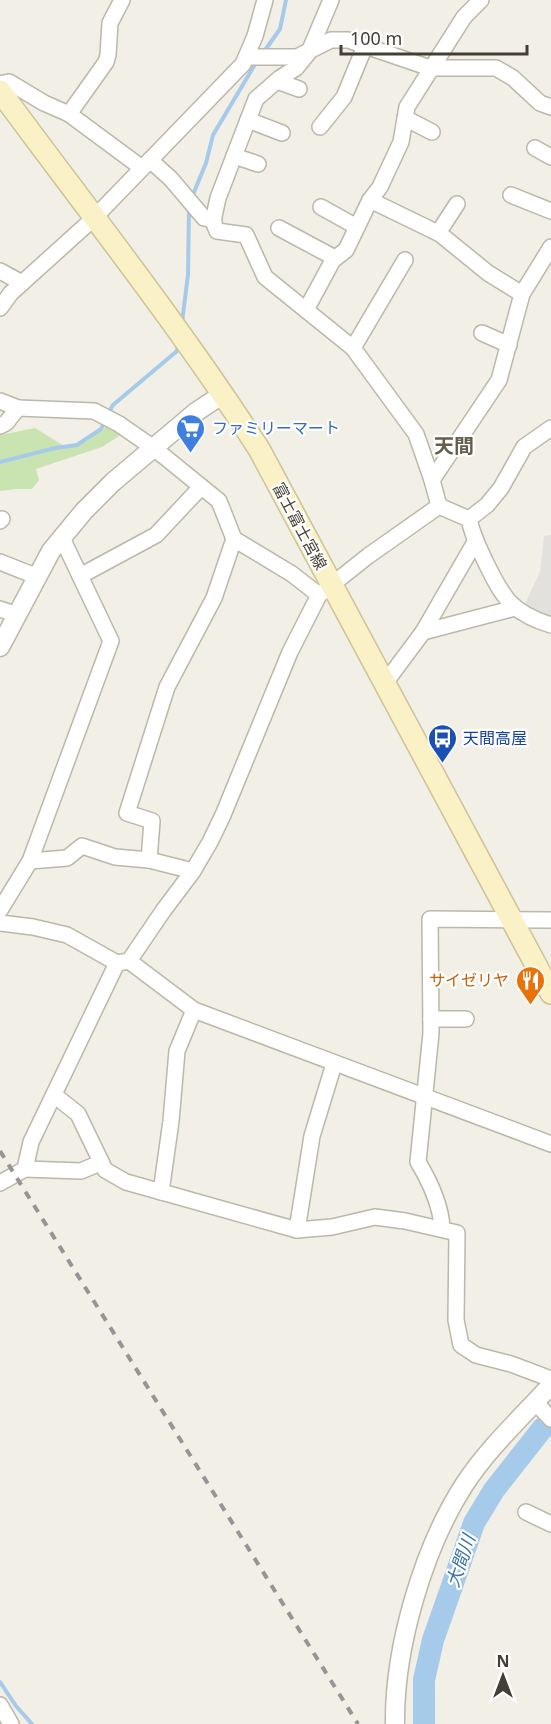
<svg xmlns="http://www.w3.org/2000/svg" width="551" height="1724" viewBox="0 0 551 1724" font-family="'Noto Sans','Noto Sans JP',sans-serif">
  <rect width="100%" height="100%" fill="#f1efe6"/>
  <polygon fill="#c9e3b1" points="110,424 122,434 102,447 36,469 39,480 32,489 15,489 0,491 0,435 35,428 64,446 86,442"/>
  <polygon fill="#e3e1de" points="551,535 551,620 522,610 540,572 544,536"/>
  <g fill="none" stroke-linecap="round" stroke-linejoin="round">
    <g stroke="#a6caea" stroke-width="4">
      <polyline points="263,53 280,29 286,0"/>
      <polyline points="192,197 206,163 213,135 257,61"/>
      <polyline points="182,322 188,275 189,207"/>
      <polyline points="108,414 113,405 177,351 178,344"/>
      <polyline points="0,462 55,448 77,445 101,429 105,420"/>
      <polyline points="0,1682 16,1706 32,1724"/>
    </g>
    <polyline stroke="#a6caea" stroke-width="22" points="424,1724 424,1680 433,1640 474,1523 494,1490 542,1429 551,1422"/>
    <defs>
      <g id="minor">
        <polyline points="331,0 309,52 296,68 280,78 256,99 218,198 213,221 217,231 246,235 265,277 353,348 416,434 432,480"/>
        <polyline points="247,57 297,57 331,40 348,40 430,68 496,68 513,78 540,103 551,107"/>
        <polyline points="277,81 299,89"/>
        <polyline points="0,84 9,82 44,103 69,114 142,168"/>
        <polyline points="69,114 106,62 108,55 110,23 122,0"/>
        <polyline points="405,118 432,132"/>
        <polyline points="248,120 282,133"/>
        <polyline points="320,127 344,97 365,46"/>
        <polyline points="535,148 551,157"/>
        <polyline points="234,156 258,164"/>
        <polyline points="150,160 171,179 204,218 214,220"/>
        <polyline points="511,195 551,211"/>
        <polyline points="370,200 440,234 488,273 522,294"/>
        <polyline points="321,207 357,227"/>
        <polyline points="279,228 335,258"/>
        <polyline points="438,233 457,204"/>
        <polyline points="0,271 22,283"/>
        <polyline points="0,308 11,293 94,218 243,64 255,36 265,0"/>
        <polyline points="306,310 333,260 346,250 370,200 380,187 401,142 407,107 464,17 481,0"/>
        <polyline points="482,333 509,345"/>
        <polyline points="353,348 405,260"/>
        <polyline points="0,401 18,408"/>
        <polyline points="0,426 6,423 18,408 94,411 119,424 155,449 219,501 234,539 292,574 319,595"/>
        <polyline points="439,506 432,480 499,380 522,294 551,247"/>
        <path d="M 439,506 L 469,519 C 472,535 479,548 486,563 C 503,598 512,613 551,625"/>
        <polyline points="469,519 487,505 501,488 524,447 551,428"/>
        <polyline points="0,521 2,519"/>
        <polyline points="0,562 38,577"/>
        <polyline points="80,576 156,535 201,487"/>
        <polyline points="0,609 18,615"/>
        <polyline points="423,632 475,542"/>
        <polyline points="385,683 423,632 515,608"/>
        <polyline points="149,860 152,821 127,813 167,687 214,598 234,539"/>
        <polyline points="30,861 67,858 82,846 115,857 149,860 193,871"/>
        <polyline points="0,910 30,861 111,641 62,538"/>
        <polyline points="0,923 33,927 67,935 117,963"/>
        <polyline points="129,961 194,1010 551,1144"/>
        <polyline points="431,1019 466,1019"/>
        <polyline points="54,1095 78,1114 105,1170 126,1182 297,1230 332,1227 375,1217 405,1221 457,1233 456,1320 461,1345 476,1355 511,1364 551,1379"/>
        <polyline points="25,1169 81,1171 100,1163"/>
        <polyline points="0,1183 25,1169 31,1142 117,963 129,961 163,911 193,871 210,842 223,815 290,652 319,595 368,556 439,506"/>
        <polyline points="161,1192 171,1121 177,1051 194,1010"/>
        <path d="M 442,1228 C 441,1205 430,1182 418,1162 L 431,1033 L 430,919 L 551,920"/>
        <polyline points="297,1230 312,1136 334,1064"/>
        <polyline points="535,1402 551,1419"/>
        <polyline points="526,1512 551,1524"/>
        <polyline points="0,1705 11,1724"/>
      </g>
      <g id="tertiary">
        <polyline points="0,647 51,551 84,511 113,482 196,412 223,394"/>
        <path d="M 395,1724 C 394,1648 423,1549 464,1485 C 489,1447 521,1418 551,1385"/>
      </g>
      <path id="secondary" d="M 0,91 C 87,209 179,325 259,449 L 551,993"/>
    </defs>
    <use href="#minor" stroke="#bcb7a9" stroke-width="18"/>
    <use href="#tertiary" stroke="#bcb7a9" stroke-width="21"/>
    <use href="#secondary" stroke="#cec398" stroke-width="24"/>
    <use href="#minor" stroke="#fff" stroke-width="15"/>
    <use href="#tertiary" stroke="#fff" stroke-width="18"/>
    <use href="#secondary" stroke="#faf1c7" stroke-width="21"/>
    <polyline stroke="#959595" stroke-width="4" stroke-dasharray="8 8" stroke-linecap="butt" points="0,1151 358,1724"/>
  </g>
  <defs>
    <symbol id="supermarket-pin" viewBox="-11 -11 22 30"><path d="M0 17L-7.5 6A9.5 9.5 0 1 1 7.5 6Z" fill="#3f7fe0" stroke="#fff"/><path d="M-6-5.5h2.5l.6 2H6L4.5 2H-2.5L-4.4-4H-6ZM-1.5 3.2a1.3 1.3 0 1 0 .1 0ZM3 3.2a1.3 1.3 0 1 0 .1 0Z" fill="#fff"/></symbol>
    <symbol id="bus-pin" viewBox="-11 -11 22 30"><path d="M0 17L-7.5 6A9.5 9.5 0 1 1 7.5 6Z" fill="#1a4fb4" stroke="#fff"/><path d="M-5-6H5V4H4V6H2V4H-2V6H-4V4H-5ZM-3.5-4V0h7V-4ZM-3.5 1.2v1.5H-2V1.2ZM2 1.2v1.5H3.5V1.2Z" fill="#fff"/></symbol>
    <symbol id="restaurant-pin" viewBox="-11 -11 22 30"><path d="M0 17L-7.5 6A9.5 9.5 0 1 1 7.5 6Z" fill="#e8710a" stroke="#fff"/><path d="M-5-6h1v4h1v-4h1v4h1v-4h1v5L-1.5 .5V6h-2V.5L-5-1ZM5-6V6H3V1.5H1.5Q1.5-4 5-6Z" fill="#fff"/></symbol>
  </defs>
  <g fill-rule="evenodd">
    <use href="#supermarket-pin" x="174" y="412" width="33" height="45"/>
    <use href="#bus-pin" x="426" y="722" width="33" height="45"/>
    <use href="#restaurant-pin" x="514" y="964" width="33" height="45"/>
  </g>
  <g text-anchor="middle" stroke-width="4.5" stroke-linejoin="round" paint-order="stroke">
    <g font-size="16" fill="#366cbe" stroke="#fff" text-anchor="start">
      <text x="212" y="434">ファミリーマート</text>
    </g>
    <g font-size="16" fill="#443f36" stroke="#fff">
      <text transform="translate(300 526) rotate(62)" y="6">富士富士宮線</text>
    </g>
    <g font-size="16" fill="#164399" stroke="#fff" text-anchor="start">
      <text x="463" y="744">天間高屋</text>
    </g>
    <g font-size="16" fill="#c56008" stroke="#fff" text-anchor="end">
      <text x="509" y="986">サイゼリヤ</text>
    </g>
    <g font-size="18" font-style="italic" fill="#3771a7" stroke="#fff">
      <text transform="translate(461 1561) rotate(-71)" y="6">大間川</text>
    </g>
    <g font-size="20" font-weight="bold" fill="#665d4e" stroke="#fff">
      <text x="454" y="453">天間</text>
    </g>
  </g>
  <g transform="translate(503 1676)" stroke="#ffffff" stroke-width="4.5" paint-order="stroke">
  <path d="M0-4.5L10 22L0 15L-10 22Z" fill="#443f36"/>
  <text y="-9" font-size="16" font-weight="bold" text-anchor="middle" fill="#443f36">N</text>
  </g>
  <path d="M341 45v9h186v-9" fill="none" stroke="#443f36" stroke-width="3"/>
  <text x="350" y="45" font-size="18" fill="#443f36" stroke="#ffffff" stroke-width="4.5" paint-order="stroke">100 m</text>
</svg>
